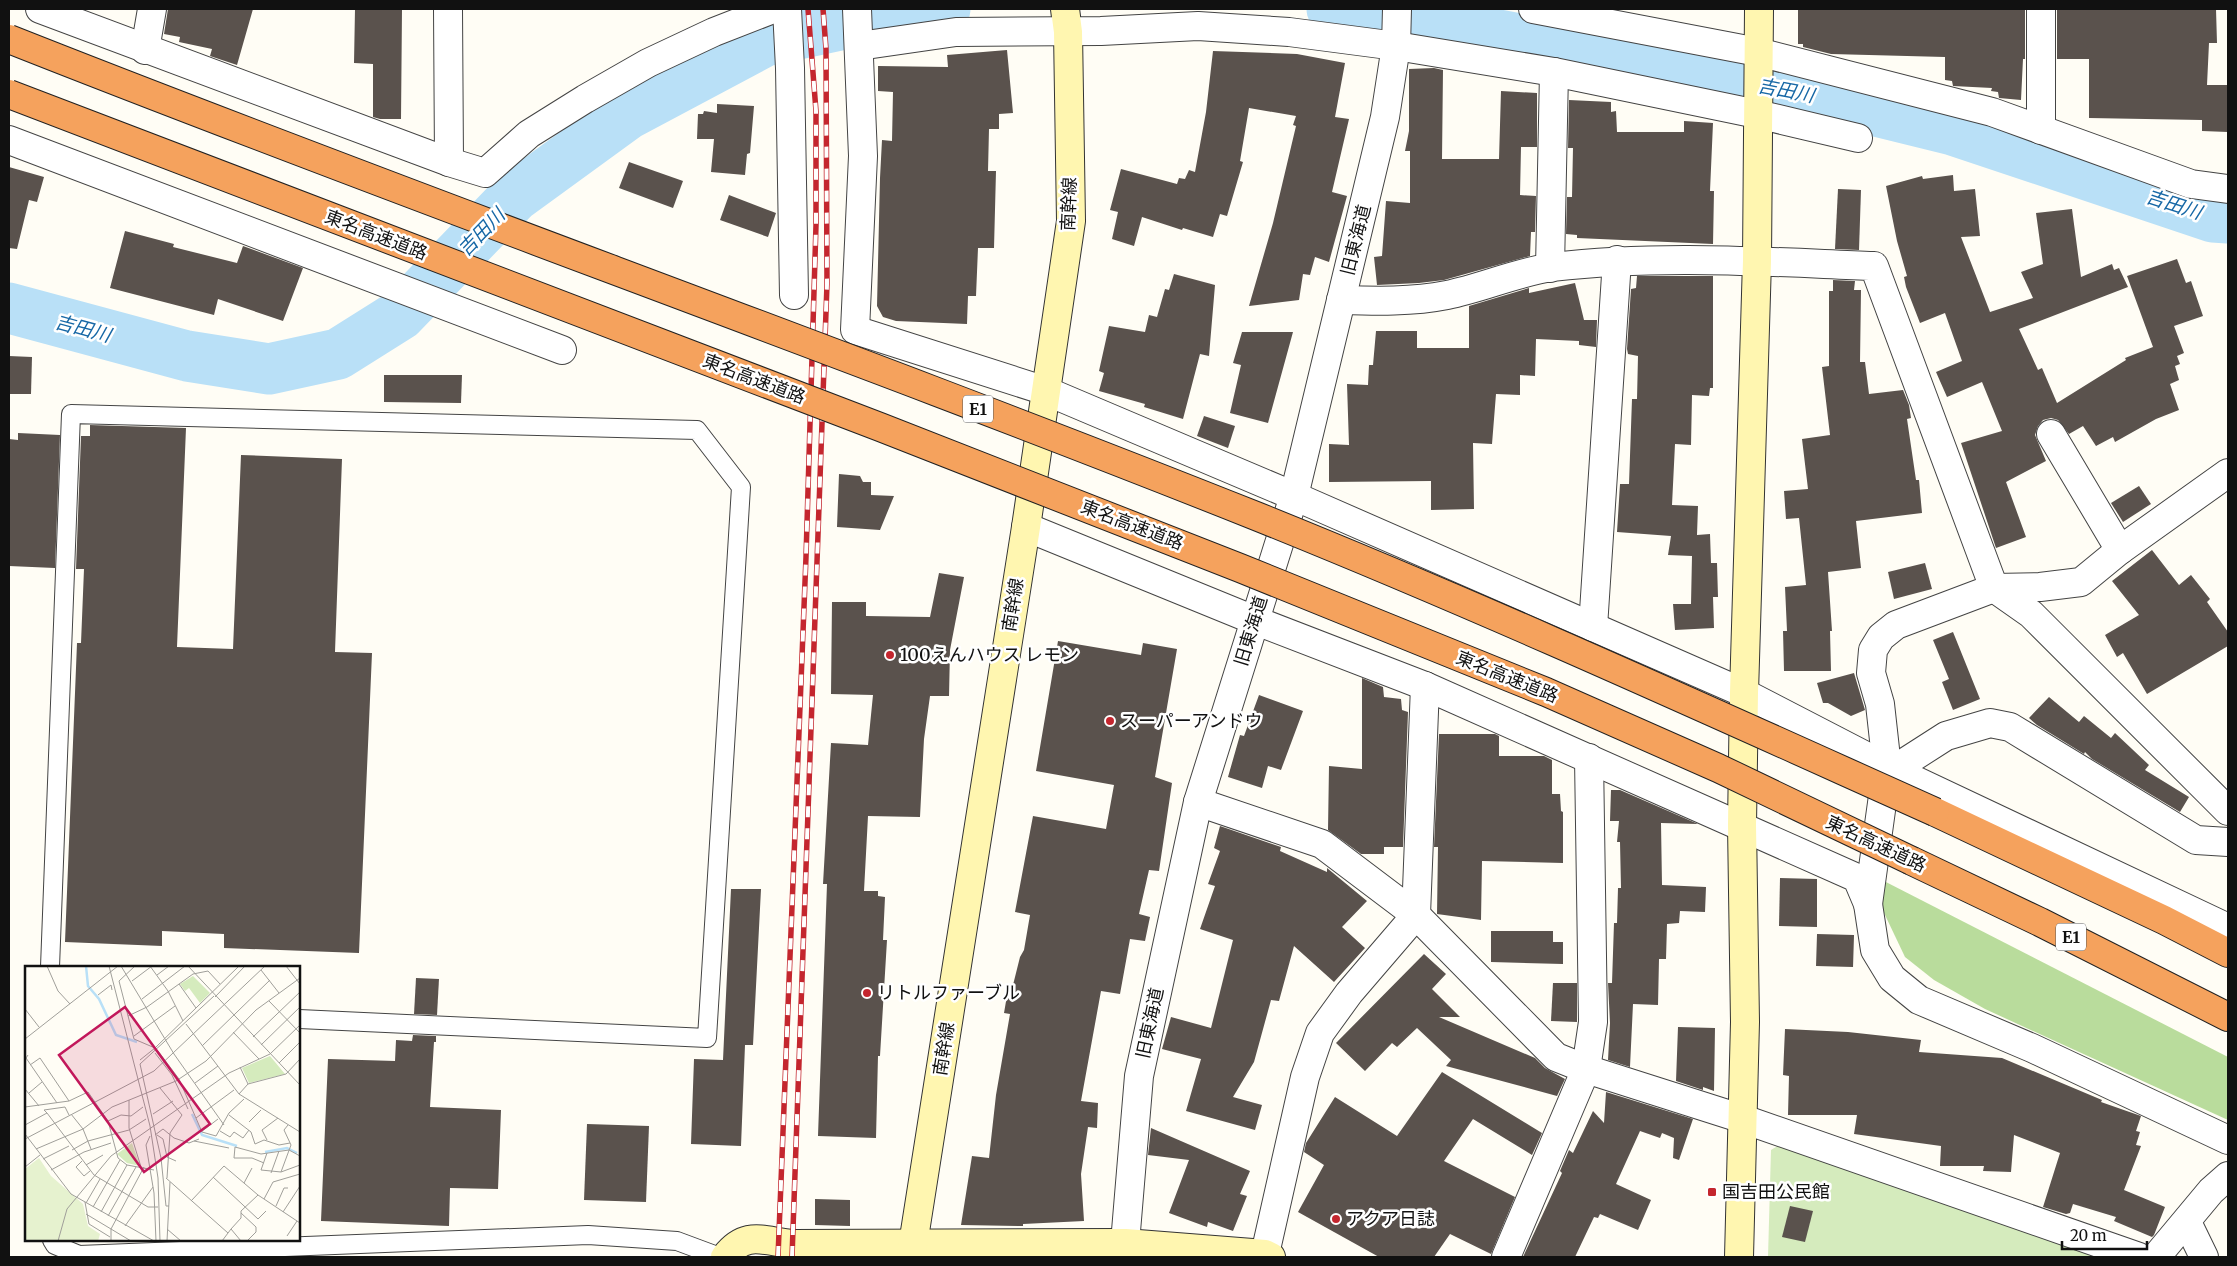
<svg xmlns="http://www.w3.org/2000/svg" width="2237" height="1266" viewBox="0 0 2237 1266" font-family="Merriweather,'Noto Sans JP',serif">
  <rect width="100%" height="100%" fill="#fffdf5"/>
  <polygon fill="#d5ebbd" points="1781,1144 2099,1257 1768,1257 1771,1150"/>
  <polygon fill="#b9dc9c" points="1882,880 2228,1057 2228,1120 1985,1009 1934,980 1905,957 1875,894"/>
  <g fill="none" stroke-linecap="round" stroke-linejoin="round">
    <g stroke="#b9e0f7" stroke-width="51">
      <polyline points="1332,9 1446,25 1807,94 1953,130 2213,217 2228,218"/>
      <polyline points="9,308 187,356 269,369 338,354 400,315 514,197 628,114 765,41 877,17 945,9"/>
    </g>
  </g>
  <g fill="#5a524d">
    <polygon points="168,9 253,9 237,65 210,56 212,49 179,42 180,37 164,34"/>
    <polygon points="355,9 402,9 401,119 380,119 373,117 373,64 354,63"/>
    <polygon points="1798,9 2025,9 2025,59 2023,59 2021,100 1999,98 1998,92 1991,91 1992,88 1953,86 1952,81 1945,80 1945,57 1831,54 1803,47 1803,44 1798,44"/>
    <polygon points="2057,9 2216,9 2217,43 2209,43 2207,85 2228,85 2228,132 2202,131 2202,120 2089,118 2089,59 2057,59"/>
    <polygon points="1007,50 1013,113 999,114 999,129 989,129 988,171 996,171 994,248 978,248 976,296 968,296 967,324 896,321 883,317 877,306 880,178 882,140 892,141 893,92 878,91 878,66 948,67 947,55"/>
    <polygon points="1213,51 1297,54 1345,63 1335,117 1349,119 1332,192 1347,196 1329,262 1315,257 1310,275 1303,274 1299,300 1249,306 1273,223 1296,126 1293,125 1296,116 1249,108 1240,161 1243,162 1227,216 1220,214 1213,237 1183,228 1182,230 1142,217 1134,246 1112,239 1118,212 1110,210 1121,169 1177,184 1179,178 1185,179 1189,170 1195,172 1206,112"/>
    <polygon points="1434,68 1443,70 1442,159 1499,159 1501,91 1537,93 1537,147 1521,147 1520,195 1536,196 1535,232 1531,232 1530,256 1444,280 1419,283 1377,285 1374,257 1382,256 1386,201 1410,203 1410,151 1405,151 1409,131 1409,69"/>
    <polygon points="1569,100 1611,102 1611,112 1616,111 1617,132 1684,132 1684,121 1713,123 1710,191 1714,191 1713,244 1577,238 1577,235 1566,234 1567,197 1572,197 1573,148 1568,148"/>
    <polygon points="717,104 754,106 750,153 747,154 745,175 711,172 714,139 697,139 698,114 703,114 704,111 717,113"/>
    <polygon points="629,162 683,181 673,208 619,188"/>
    <polygon points="9,167 44,177 37,202 29,200 17,249 9,248"/>
    <polygon points="1953,175 1954,191 1975,189 1980,236 1961,237 1990,312 2033,298 2021,272 2043,264 2036,213 2072,209 2081,277 2112,264 2114,270 2119,268 2128,287 2019,329 2038,370 2042,368 2057,403 2126,360 2125,358 2153,347 2127,276 2177,259 2186,283 2191,281 2203,316 2174,326 2184,353 2177,356 2180,364 2175,366 2179,380 2170,384 2179,410 2156,419 2115,442 2113,437 2096,446 2083,426 2069,434 2058,420 2051,418 2043,420 2038,426 2035,435 2046,461 2006,482 2026,537 1996,548 1961,443 2002,431 1982,382 1947,397 1936,372 1962,361 1945,313 1920,323 1906,287 1904,277 1907,276 1897,241 1886,186 1922,176 1923,179"/>
    <polygon points="1838,189 1861,190 1859,250 1835,249"/>
    <polygon points="729,195 776,213 768,237 720,220"/>
    <polygon points="125,231 174,244 173,247 237,263 243,246 303,268 283,321 218,299 214,315 110,288"/>
    <polygon points="1174,274 1215,285 1209,356 1200,354 1183,419 1144,407 1145,404 1099,391 1104,373 1099,371 1109,326 1145,332 1149,315 1157,317 1165,289 1169,290"/>
    <polygon points="1637,276 1713,276 1713,388 1710,388 1709,396 1692,395 1691,445 1675,444 1672,505 1698,506 1697,535 1710,534 1711,563 1717,563 1718,597 1713,597 1714,628 1675,630 1673,604 1691,604 1692,556 1668,555 1671,536 1617,532 1620,484 1629,484 1632,399 1637,399 1638,356 1628,354 1627,349 1631,289 1636,288"/>
    <polygon points="1833,280 1855,281 1854,290 1861,290 1860,362 1865,362 1869,394 1903,390 1909,405 1911,418 1907,419 1916,480 1919,480 1922,513 1856,521 1861,568 1828,572 1832,631 1830,631 1831,671 1784,671 1783,631 1787,631 1785,587 1806,585 1799,518 1786,519 1784,491 1808,489 1802,439 1830,435 1822,367 1829,366 1829,291 1833,291"/>
    <polygon points="1575,283 1584,320 1597,320 1596,347 1579,345 1579,341 1536,339 1535,376 1520,375 1520,395 1496,394 1492,444 1473,443 1474,509 1431,510 1431,481 1329,482 1329,444 1349,445 1347,384 1368,385 1369,365 1373,365 1376,331 1417,331 1417,348 1469,348 1469,306 1529,288 1529,293"/>
    <polygon points="1242,332 1293,332 1268,423 1230,413 1241,365 1233,363"/>
    <polygon points="9,356 32,357 31,394 9,394"/>
    <polygon points="384,375 462,375 461,403 384,402"/>
    <polygon points="1204,416 1235,426 1228,448 1197,436"/>
    <polygon points="90,425 186,428 177,647 233,649 241,455 342,459 335,652 372,653 359,953 224,948 224,934 162,931 162,946 65,942 77,643 81,643 84,569 76,569 81,436 90,436"/>
    <polygon points="18,433 60,435 55,568 9,566 9,439 18,440"/>
    <polygon points="839,474 860,476 863,482 871,482 871,495 894,496 880,530 837,527"/>
    <polygon points="2139,486 2151,504 2123,522 2111,503"/>
    <polygon points="2152,550 2179,585 2191,575 2210,599 2207,602 2228,632 2228,646 2147,694 2123,653 2117,657 2105,635 2139,615 2112,581"/>
    <polygon points="1925,563 1932,589 1894,599 1888,572"/>
    <polygon points="939,573 964,577 950,650 949,696 930,696 924,739 920,817 868,816 864,891 878,891 878,896 885,897 883,940 887,940 880,1056 878,1056 876,1138 818,1136 827,884 823,884 831,743 868,745 873,695 831,694 832,602 866,602 866,616 930,617"/>
    <polygon points="1953,632 1980,699 1953,710 1942,682 1949,679 1933,640"/>
    <polygon points="1058,641 1141,655 1143,643 1177,649 1155,777 1172,783 1159,871 1149,870 1139,914 1150,917 1145,941 1130,939 1120,994 1101,991 1081,1101 1098,1103 1097,1128 1088,1127 1081,1174 1084,1221 1023,1224 1023,1226 961,1225 972,1156 989,1158 996,1095 1010,1014 1004,1013 1009,984 1013,985 1020,957 1024,950 1030,915 1015,912 1033,816 1106,829 1114,785 1036,771"/>
    <polygon points="1854,673 1865,710 1851,716 1828,703 1823,703 1817,683"/>
    <polygon points="1362,678 1383,687 1384,697 1401,699 1402,710 1408,712 1403,847 1384,847 1384,854 1361,854 1328,830 1329,766 1362,769"/>
    <polygon points="1259,695 1303,711 1281,770 1268,766 1262,788 1228,777 1240,735 1244,736"/>
    <polygon points="2049,697 2079,722 2084,716 2111,738 2115,733 2149,765 2145,770 2189,797 2180,812 2092,759 2085,752 2084,754 2037,725 2029,718"/>
    <polygon points="1439,734 1495,734 1499,736 1499,756 1544,756 1552,760 1552,794 1560,794 1561,811 1563,812 1563,863 1482,861 1481,920 1437,914 1438,847 1434,847"/>
    <polygon points="1611,790 1620,790 1698,824 1661,823 1662,885 1706,887 1705,912 1680,911 1679,923 1667,924 1666,959 1659,959 1658,1005 1633,1004 1630,1067 1608,1060 1610,1023 1608,983 1612,983 1614,923 1617,923 1618,888 1621,888 1620,842 1617,842 1619,821 1610,821"/>
    <polygon points="1220,826 1281,847 1280,851 1327,872 1327,868 1367,901 1342,927 1365,948 1334,982 1294,946 1279,1001 1271,1000 1254,1062 1233,1097 1262,1105 1255,1130 1186,1111 1201,1059 1162,1049 1171,1017 1211,1028 1233,940 1200,929 1215,886 1208,884 1220,851 1214,848"/>
    <polygon points="1780,878 1817,879 1817,927 1779,926"/>
    <polygon points="731,889 761,889 753,1045 745,1045 741,1146 691,1144 694,1059 723,1060"/>
    <polygon points="1491,931 1553,931 1553,942 1563,942 1563,964 1491,962"/>
    <polygon points="1817,934 1854,935 1853,967 1816,966"/>
    <polygon points="1424,954 1446,974 1432,989 1460,1017 1439,1017 1535,1058 1545,1068 1565,1079 1557,1096 1446,1066 1451,1060 1417,1028 1397,1047 1392,1043 1365,1071 1336,1043"/>
    <polygon points="416,978 439,979 437,1015 414,1014"/>
    <polygon points="1553,983 1577,983 1577,1022 1551,1021"/>
    <polygon points="1678,1027 1715,1028 1714,1091 1703,1087 1703,1090 1676,1081"/>
    <polygon points="1785,1029 1848,1032 1921,1040 1919,1052 2002,1058 2102,1100 2101,1102 2141,1116 2136,1131 2140,1132 2136,1145 2141,1146 2124,1190 2165,1207 2154,1235 2152,1237 2114,1221 2116,1217 2073,1204 2070,1213 2066,1214 2043,1207 2060,1153 2014,1135 2011,1172 1983,1171 1984,1166 1940,1166 1941,1146 1854,1134 1857,1115 1788,1115 1789,1076 1783,1075"/>
    <polygon points="413,1035 436,1036 436,1042 434,1042 430,1107 501,1110 498,1189 450,1188 449,1226 321,1221 328,1059 395,1061 396,1040 412,1041"/>
    <polygon points="1442,1072 1542,1133 1532,1155 1473,1119 1444,1161 1515,1197 1491,1254 1450,1234 1434,1257 1379,1257 1298,1212 1324,1165 1304,1152 1306,1143 1335,1097 1397,1136"/>
    <polygon points="1606,1092 1693,1119 1679,1160 1673,1158 1674,1138 1662,1133 1660,1138 1640,1131 1616,1184 1651,1200 1638,1230 1600,1214 1598,1218 1594,1217 1575,1257 1523,1257 1562,1173 1560,1171 1569,1150 1573,1153 1593,1111 1604,1123"/>
    <polygon points="587,1124 649,1126 646,1202 584,1200"/>
    <polygon points="1151,1128 1250,1171 1240,1194 1247,1196 1233,1231 1208,1222 1207,1227 1169,1213 1189,1160 1148,1155"/>
    <polygon points="815,1199 850,1200 850,1226 815,1225"/>
    <polygon points="1790,1206 1813,1211 1805,1242 1782,1237"/>
  </g>
  <g fill="none" stroke-linecap="round" stroke-linejoin="round">
    <defs>
      <g id="lane">
        <polyline points="50,967 71,414 697,430 741,487 707,1038 299,1019"/>
        <polyline points="52,1240 55,1245 79,1255 588,1235 677,1241 720,1257"/>
      </g>
      <g id="street">
        <polyline points="40,9 449,162 485,173 529,134 585,99 648,63 714,32 773,9"/>
        <polyline points="448,9 449,162"/>
        <polyline points="787,9 790,68 794,295"/>
        <polyline points="857,9 863,156 855,330 1046,391 1294,496 1744,693 1887,767 2228,928"/>
        <polyline points="1533,9 1758,52 1992,112 2191,184 2228,189"/>
        <polyline points="2041,9 2041,130"/>
        <polyline points="859,46 956,32 1101,31 1198,26 1289,32 1396,46 1554,72 1757,114 1858,138"/>
        <polyline points="145,50 152,9"/>
        <polyline points="9,140 562,350"/>
        <polyline points="1550,268 1554,72"/>
        <path d="M 1341,300 C 1376,301 1412,302 1447,295 C 1482,288 1517,272 1553,267 C 1659,254 1768,262 1874,266 L 1994,588 L 2031,614 L 2228,811"/>
        <polyline points="2051,434 2120,550"/>
        <polyline points="1026,527 1254,620 1425,686 1857,878 1868,904 1875,950 1892,978 1919,1000 2032,1048 2228,1140"/>
        <polyline points="1593,627 1617,260"/>
        <polyline points="1893,770 1946,736 1990,723 2010,727 2196,840 2228,842"/>
        <polyline points="1198,802 1322,844 1416,915 1556,1057 1586,1069 1743,1119 2139,1257"/>
        <polyline points="1868,904 1887,767 1880,704 1871,673 1873,650 1881,637 1896,625 1994,588 2040,587 2081,582 2120,550 2228,473"/>
        <polyline points="2187,1222 2204,1257"/>
        <polyline points="1265,1254 1305,1077 1320,1033 1349,993 1416,915 1425,686"/>
        <polyline points="1127,1257 1125,1243 1139,1076 1198,802 1294,496 1385,117 1396,46 1397,9"/>
        <polyline points="1506,1257 1586,1069 1593,1022 1589,758"/>
        <polyline points="2156,1257 2211,1191 2228,1176"/>
      </g>
      <g id="secondary">
        <path d="M 725,1257 C 746,1230 762,1241 793,1244 L 1125,1243 L 1265,1254 L 1271,1257"/>
        <polyline points="911,1257 1026,527 1071,221 1068,32 1065,9"/>
        <polyline points="1739,1257 1745,1022 1742,825 1744,693 1757,261 1759,9"/>
      </g>
      <g id="highway">
        <polyline points="1935,812 2164,920 2228,953"/>
        <polyline points="1912,861 2040,922 2228,1017"/>
      </g>
    </defs>
    <use href="#lane" stroke="#444" stroke-width="20"/>
    <use href="#street" stroke="#444" stroke-width="30"/>
    <use href="#secondary" stroke="#333" stroke-width="30"/>
    <use href="#highway" stroke="#222" stroke-width="30"/>
    <use href="#lane" stroke="#fff" stroke-width="18"/>
    <use href="#street" stroke="#fff" stroke-width="28"/>
    <use href="#secondary" stroke="#fff6b0" stroke-width="28"/>
    <use href="#highway" stroke="#f5a25d" stroke-width="28"/>
    <defs>
      <g id="rail">
        <polyline points="778,1257 806,557 816,225 816,111 808,9"/>
        <polyline points="792,1257 827,284 826,49 823,9"/>
      </g>
    </defs>
    <use href="#rail" stroke="#c4262e" stroke-width="5.5"/>
    <use href="#rail" stroke="#fff" stroke-width="4" stroke-dasharray="11" stroke-linecap="butt"/>
    <defs>
      <g id="highway-bridge">
        <path d="M 9,39 C 423,203 842,351 1256,516 C 1485,608 1710,711 1935,812"/>
        <polyline points="9,94 880,427 1240,568 1546,692 1718,768 1912,861"/>
      </g>
    </defs>
    <use href="#highway-bridge" stroke="#222" stroke-width="30" stroke-linecap="butt"/>
    <use href="#highway-bridge" stroke="#f5a25d" stroke-width="28"/>
  </g>
  <g fill="#c4262e" stroke="#fff" stroke-width="2">
    <circle cx="890" cy="655" r="5"/>
    <circle cx="1110" cy="721" r="5"/>
    <circle cx="867" cy="993" r="5"/>
    <rect x="1707" y="1187" width="10" height="10" rx="2.5"/>
    <circle cx="1336" cy="1219" r="5"/>
  </g>
  <g text-anchor="middle" stroke-width="5" stroke-linejoin="round" paint-order="stroke">
    <g fill="#fff" stroke="#585858" stroke-width="1">
      <rect x="963" y="395.5" width="30" height="27" rx="4"/>
      <rect x="2056" y="923.5" width="30" height="27" rx="4"/>
    </g>
    <g font-size="16" font-weight="bold" fill="#111">
      <text x="978" y="415">E1</text>
      <text x="2071" y="943">E1</text>
    </g>
    <g font-size="18" fill="#111" stroke="#fff">
      <text transform="translate(1069 204) rotate(-88)" y="6">南幹線</text>
      <text transform="translate(376 235) rotate(21)" y="6">東名高速道路</text>
      <text transform="translate(1356 240) rotate(-76)" y="6">旧東海道</text>
      <text transform="translate(754 379) rotate(21)" y="6">東名高速道路</text>
      <text transform="translate(1132 525) rotate(21)" y="6">東名高速道路</text>
      <text transform="translate(1013 605) rotate(-81)" y="6">南幹線</text>
      <text transform="translate(1251 631) rotate(-73)" y="6">旧東海道</text>
      <text transform="translate(1507 677) rotate(22)" y="6">東名高速道路</text>
      <text transform="translate(1876 844) rotate(25)" y="6">東名高速道路</text>
      <text transform="translate(1150 1023) rotate(-78)" y="6">旧東海道</text>
      <text transform="translate(944 1049) rotate(-81)" y="6">南幹線</text>
    </g>
    <g font-size="18" fill="#111" stroke="#fff" text-anchor="start">
      <text x="900" y="661">100えんハウス レモン</text>
      <text x="1120" y="727">スーパーアンドウ</text>
      <text x="877" y="999">リトルファーブル</text>
      <text x="1722" y="1198">国吉田公民館</text>
      <text x="1346" y="1225">アクア日誌</text>
    </g>
    <g font-size="19" font-style="italic" fill="#1768a6" stroke="#fff">
      <text transform="translate(1786 90) rotate(11)" y="7">吉田川</text>
      <text transform="translate(2174 204) rotate(18)" y="7">吉田川</text>
      <text transform="translate(481 232) rotate(-46)" y="7">吉田川</text>
      <text transform="translate(83 328) rotate(15)" y="7">吉田川</text>
    </g>
  </g>
  <g transform="translate(25 966)">
    <rect width="275" height="275" fill="#fffdf5"/>
    <path d="M 168,10 L 185,27 L 175,37 L 164,22 L 160,25 L 155,18 ZM 245,90 L 260,108 L 224,117 L 217,102 ZM 107,177 L 115,200 L 102,197 L 92,188 Z" fill="#d5ebbd"/>
    <path d="M 14,192 L 26,210 L 58,238 L 63,260 L 75,268 L 73,275 L 0,275 L 0,203 Z" fill="#e6f2cf"/>
    <path fill="none" stroke="#b9e0f7" stroke-width="2.5" d="M 61,0 L 63,20 L 74,33 L 91,69 L 112,76M 167,148 L 177,169 L 212,180M 240,186 L 262,182 L 272,187"/>
    <path fill="none" stroke="#a09f9a" stroke-width="1" d="M 22,0 L 33,25 L 45,38M 84,0 L 125,160 L 133,212 L 135,275M 96,0 L 149,88 L 199,159M 110,0 L 94,15 L 109,73 L 130,82 L 214,0M 125,0 L 143,25 L 158,55M 163,0 L 275,119M 261,0 L 275,18M 236,4 L 254,27M 132,9 L 144,0M 107,15 L 127,0M 154,18 L 171,42M 73,29 L 86,19 L 87,24M 190,31 L 220,0M 117,33 L 160,0M 244,35 L 275,67M 0,43 L 14,61M 103,50 L 122,41 L 168,8 L 183,5 L 195,18M 161,58 L 214,128 L 275,166M 208,66 L 234,93M 109,70 L 150,40M 228,71 L 275,26M 0,73 L 93,0M 236,79 L 275,41M 177,80 L 245,14M 133,85 L 154,113 L 177,166 L 191,170 L 204,147 L 219,133M 130,87 L 147,109 L 163,143M 3,89 L 1,92 L 32,137M 115,94 L 130,82M 254,97 L 275,76M 5,99 L 15,92 L 44,135M 215,101 L 223,118M 170,117 L 193,100M 135,122 L 157,149 L 145,167 L 142,212M 0,123 L 14,140M 4,127 L 17,116M 214,128 L 223,118 L 261,108 L 275,93M 104,134 L 104,162 L 116,201M 0,141 L 44,135 L 63,126 L 83,155 L 93,192 L 102,199 L 129,204M 22,147 L 19,144 L 40,141 L 44,149M 46,148 L 58,163 L 66,183M 128,148 L 148,135M 204,149 L 226,166 L 230,178 L 239,174 L 254,179 L 265,177M 171,152 L 209,124M 83,155 L 96,149 L 106,150 L 118,141M 224,156 L 236,144M 0,159 L 22,147 L 69,209 L 123,241 L 133,241M 195,165 L 205,171 L 209,166 L 218,172 L 224,164M 176,166 L 193,153M 0,168 L 46,228 L 129,275M 130,169 L 138,163 L 149,172 L 164,177 L 174,173M 132,169 L 138,173 L 142,191 L 151,195M 125,170 L 121,179 L 129,227 L 131,275M 0,173 L 129,105 L 240,0M 242,174 L 237,164 L 253,152M 169,175 L 204,182M 11,183 L 58,163 L 87,141 L 151,115 L 181,95 L 231,44 L 275,12M 47,184 L 63,175 L 104,164 L 121,153M 242,187 L 236,204 L 256,206 L 275,199M 18,193 L 44,180M 57,195 L 51,201 L 59,210 L 65,205M 239,197 L 227,192 L 209,192 L 210,181 L 236,188 L 264,184 L 275,190M 61,199 L 78,189M 0,201 L 15,189M 26,204 L 59,186 L 86,177M 256,206 L 266,179 L 259,164 L 263,159M 246,207 L 254,185M 188,211 L 233,253 L 241,245M 141,212 L 203,267M 219,217 L 227,202M 239,233 L 248,216 L 275,208M 166,235 L 199,200 L 233,229 L 275,257M 60,236 L 64,258 L 85,271M 61,237 L 75,213M 144,240 L 141,240 L 136,192 L 115,98 L 189,30M 251,240 L 259,222 L 263,222M 68,241 L 95,194M 76,246 L 102,199M 258,246 L 275,220M 216,247 L 231,261 L 231,266 L 222,275M 61,248 L 106,275M 83,250 L 111,201M 100,260 L 128,221M 142,263 L 156,275M 206,263 L 216,252 L 216,245 L 233,229M 262,270 L 272,255M 33,275 L 42,243 L 86,190 L 204,107 L 245,88 L 275,59M 86,275 L 86,263 L 119,201M 142,275 L 145,216M 197,275 L 206,263 L 216,275"/>
    <path fill="#c2185b" fill-opacity="0.15" stroke="#c2185b" stroke-width="2.5" d="M 100,41 L 185,158 L 119,206 L 34,89 Z"/>
    <rect width="275" height="275" fill="none" stroke="#111" stroke-width="2.5"/>
  </g>
  <rect width="2237" height="1266" fill="none" stroke="#111111" stroke-width="20"/>
  <path d="M2062 1241v8h85v-8" fill="none" stroke="#111111" stroke-width="2.5"/>
  <text x="2070" y="1241" font-size="15" fill="#111111" stroke="#ffffff" stroke-width="4" paint-order="stroke">20 m</text>
</svg>
